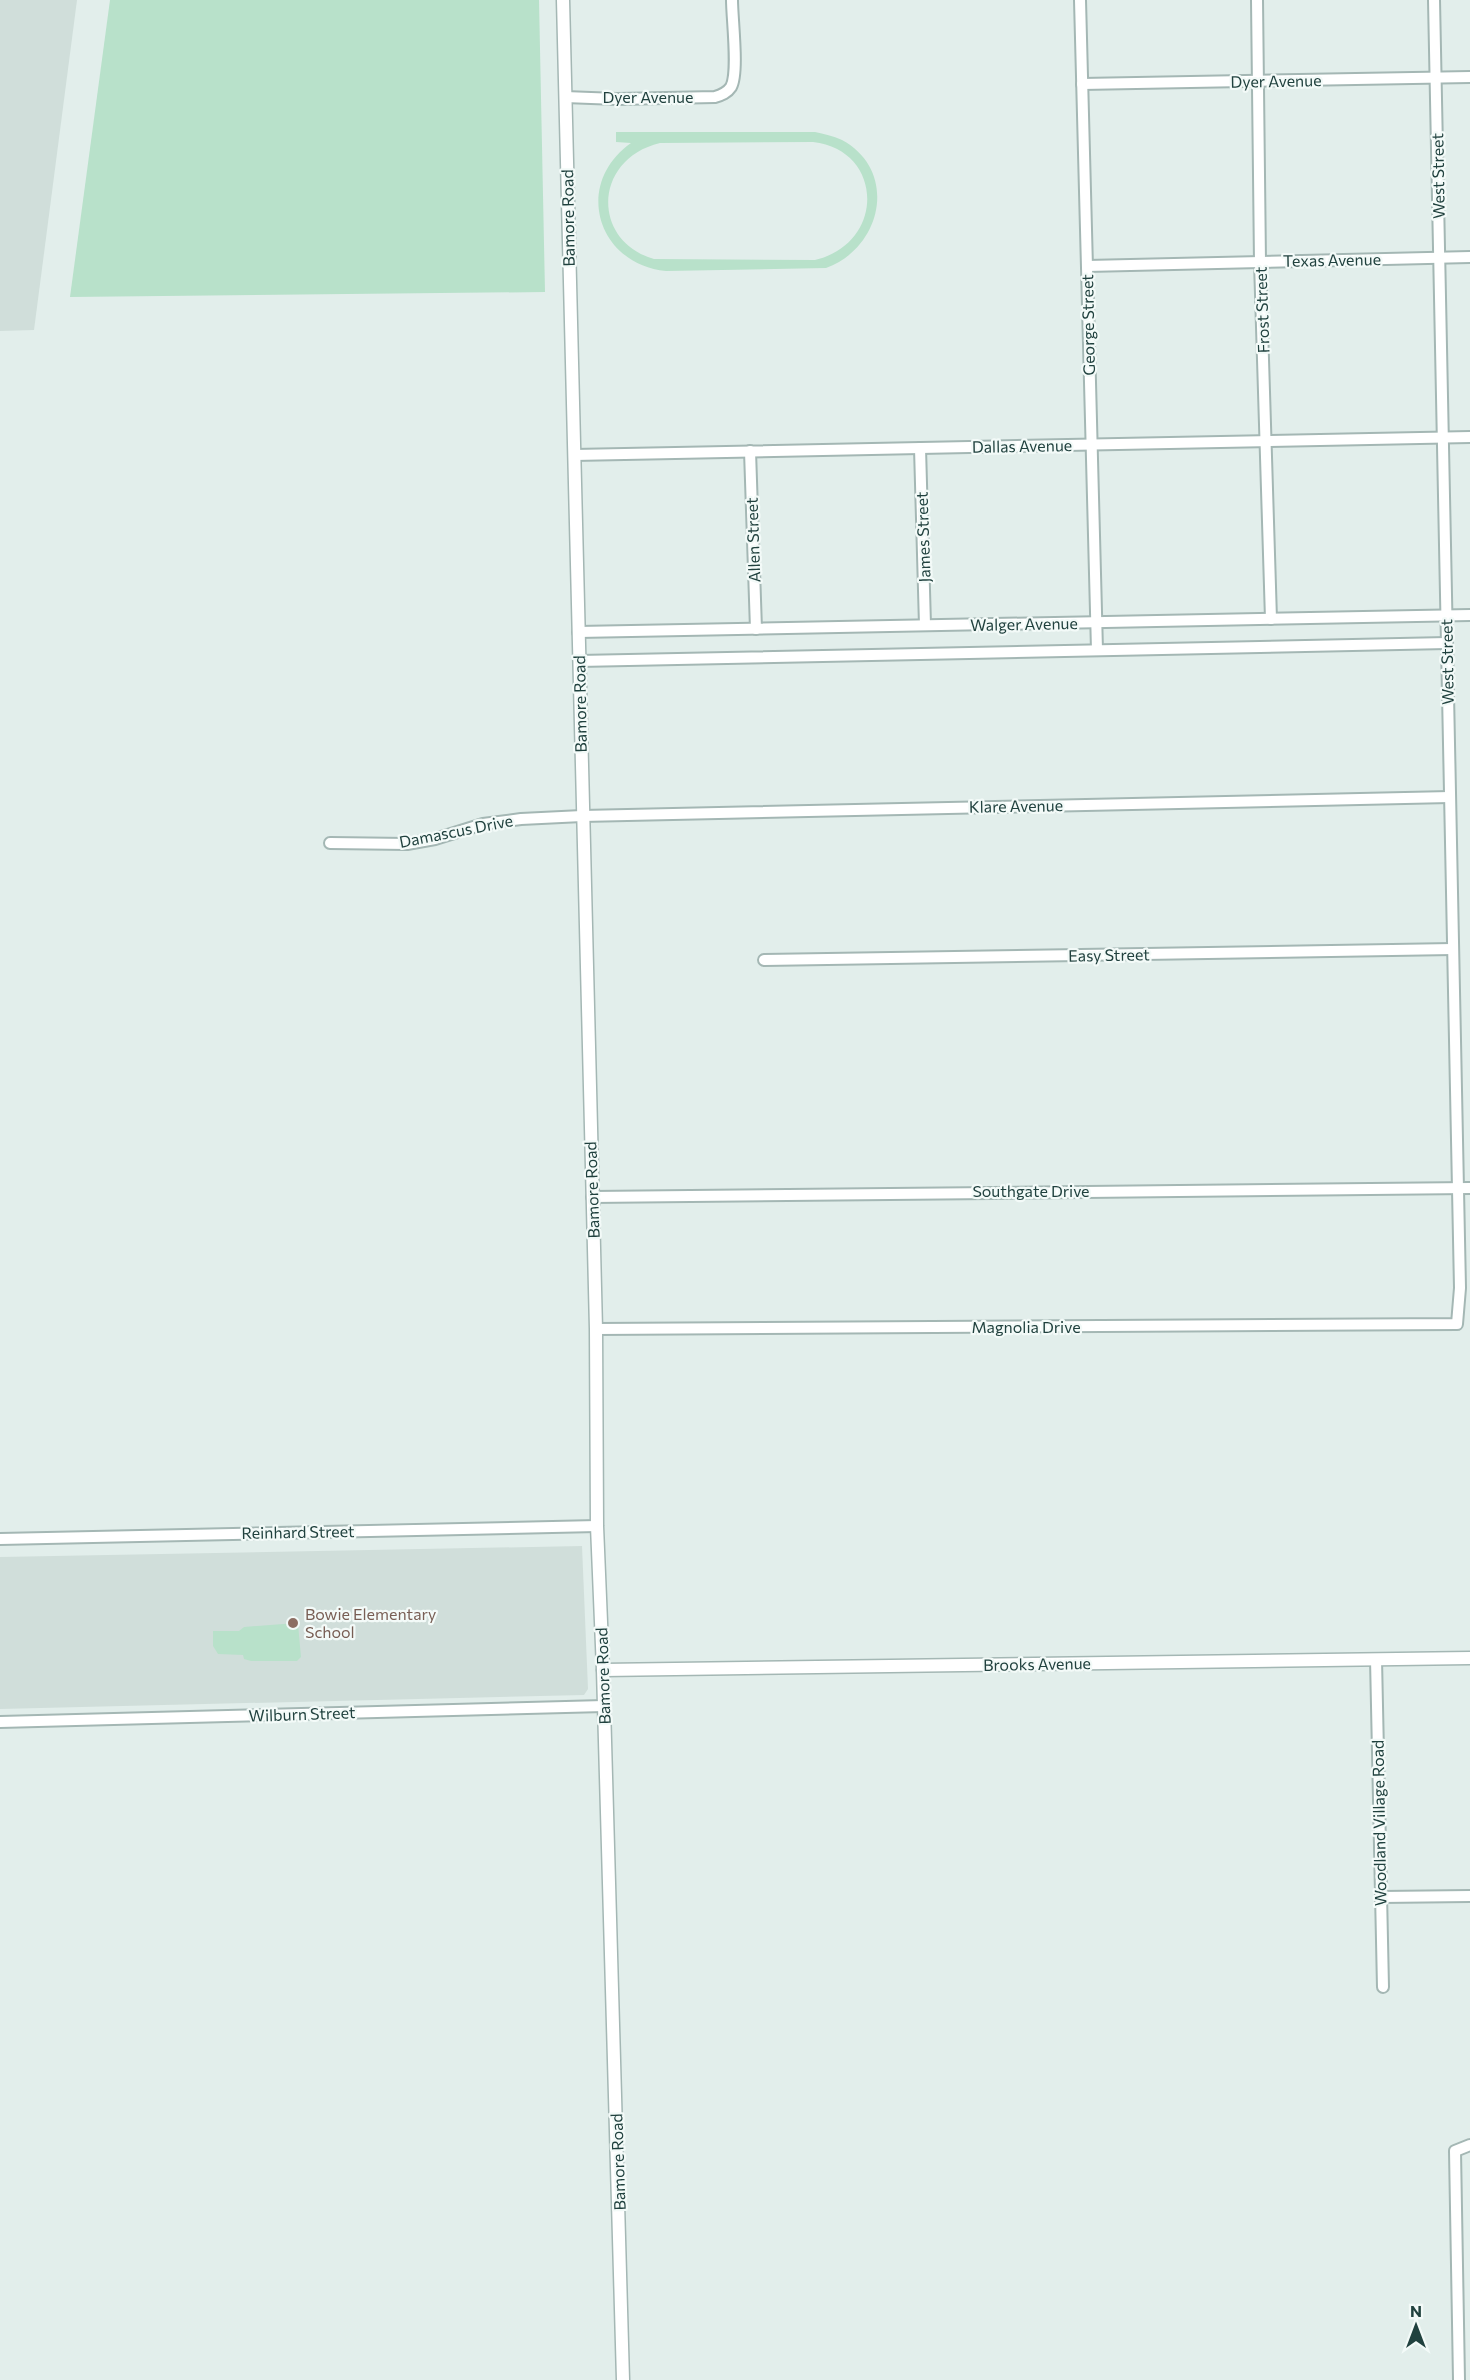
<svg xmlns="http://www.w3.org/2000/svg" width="1470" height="2380" viewBox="0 0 1470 2380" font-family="Commissioner,sans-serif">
  <rect width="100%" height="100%" fill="#e2eeeb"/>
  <g fill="#d0deda">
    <polygon points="0,0 77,0 34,330 0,331"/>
    <polygon points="582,1546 588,1689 584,1695 0,1709 0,1557"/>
  </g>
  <g fill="#b8e1ca" fill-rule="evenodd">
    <polygon points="110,0 539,0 545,292 70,297"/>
    <path d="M 616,132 L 815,132 C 824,134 833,136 842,140 C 899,171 882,248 826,268 L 666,271 C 597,264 573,184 631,143 L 616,142 ZM 813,142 C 884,150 886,243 815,260 L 654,259 C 591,241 593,159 660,143 Z"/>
    <polygon points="296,1623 298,1624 301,1657 297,1661 251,1661 244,1659 243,1655 218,1654 213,1646 213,1631 239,1631 244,1627"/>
  </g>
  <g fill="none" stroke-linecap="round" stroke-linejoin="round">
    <defs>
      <g id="minor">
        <polyline points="1080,0 1097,650"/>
        <polyline points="1257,0 1260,262 1271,619"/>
        <polyline points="1082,84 1470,77"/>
        <path d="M 565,97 L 617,99 L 715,97 C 722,95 727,93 731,87 C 739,73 732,19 732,0"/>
        <polyline points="1087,266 1470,257"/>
        <polyline points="920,448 925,625"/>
        <polyline points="750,451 756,629"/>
        <polyline points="574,455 1470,437"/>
        <polyline points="578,632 1470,615"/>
        <polyline points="579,661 1447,643"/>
        <polyline points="330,843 407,844 435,839 483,824 521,819 582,816 1450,797"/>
        <polyline points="764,960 1453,949"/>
        <polyline points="592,1197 1470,1188"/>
        <polyline points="596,1329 1457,1324 1460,1288 1434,0"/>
        <polyline points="0,1539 597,1526"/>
        <polyline points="1376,1659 1383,1987"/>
        <polyline points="0,1722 604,1706"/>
        <polyline points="1381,1897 1470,1896"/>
        <polyline points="1459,2380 1455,2151 1470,2145"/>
      </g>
      <g id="tertiary">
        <polyline points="563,0 596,1329 597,1526 603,1670 623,2380"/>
        <polyline points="603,1670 1470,1658"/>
      </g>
    </defs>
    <use href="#minor" stroke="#a4b7b4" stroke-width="14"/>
    <use href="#tertiary" stroke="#a4b7b4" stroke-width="15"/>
    <use href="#minor" stroke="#fff" stroke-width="10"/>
    <use href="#tertiary" stroke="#fff" stroke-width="12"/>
  </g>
  <circle fill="#8d6e63" stroke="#f3faf8" stroke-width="2" cx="293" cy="1623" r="6"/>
  <g text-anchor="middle" stroke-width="4.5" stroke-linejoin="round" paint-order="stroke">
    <g font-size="16" fill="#20413e" stroke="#f3faf8">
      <text transform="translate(1276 81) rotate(-1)" y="6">Dyer Avenue</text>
      <text x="648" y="103">Dyer Avenue</text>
      <text transform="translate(1438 176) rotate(-91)" y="6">West Street</text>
      <text transform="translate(568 218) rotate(-91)" y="6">Bamore Road</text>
      <text transform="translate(1332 260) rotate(-1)" y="6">Texas Avenue</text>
      <text transform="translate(1262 310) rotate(-92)" y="6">Frost Street</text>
      <text transform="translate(1088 325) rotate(-91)" y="6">George Street</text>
      <text transform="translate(1022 446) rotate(-1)" y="6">Dallas Avenue</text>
      <text transform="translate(923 537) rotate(-92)" y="6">James Street</text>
      <text transform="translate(753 540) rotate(-92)" y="6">Allen Street</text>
      <text transform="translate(1024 624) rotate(-1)" y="6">Walger Avenue</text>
      <text transform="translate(1447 662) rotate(-91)" y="6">West Street</text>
      <text transform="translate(580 704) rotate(-91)" y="6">Bamore Road</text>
      <text transform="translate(1016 806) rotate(-1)" y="6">Klare Avenue</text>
      <text transform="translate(456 831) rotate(-11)" y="6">Damascus Drive</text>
      <text transform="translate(1109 955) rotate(-1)" y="6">Easy Street</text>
      <text transform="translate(592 1190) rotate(-92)" y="6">Bamore Road</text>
      <text x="1031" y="1197">Southgate Drive</text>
      <text x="1026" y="1333">Magnolia Drive</text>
      <text transform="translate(298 1532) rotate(-1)" y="6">Reinhard Street</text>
      <text transform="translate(1037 1664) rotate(-1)" y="6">Brooks Avenue</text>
      <text transform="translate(603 1676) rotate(-92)" y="6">Bamore Road</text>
      <text transform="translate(302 1714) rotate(-2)" y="6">Wilburn Street</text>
      <text transform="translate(1379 1823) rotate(-91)" y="6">Woodland Village Road</text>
      <text transform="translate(618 2162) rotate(-92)" y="6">Bamore Road</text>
    </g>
    <g font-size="16" fill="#785e54" stroke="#f3faf8" text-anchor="start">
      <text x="305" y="1620">Bowie Elementary<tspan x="305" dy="18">School</tspan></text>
    </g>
  </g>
  <g transform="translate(1416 2326)" stroke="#f3faf8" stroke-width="4.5" paint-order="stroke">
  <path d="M0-4.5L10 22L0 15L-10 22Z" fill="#20413e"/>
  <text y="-9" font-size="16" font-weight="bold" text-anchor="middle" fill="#20413e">N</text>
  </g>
</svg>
